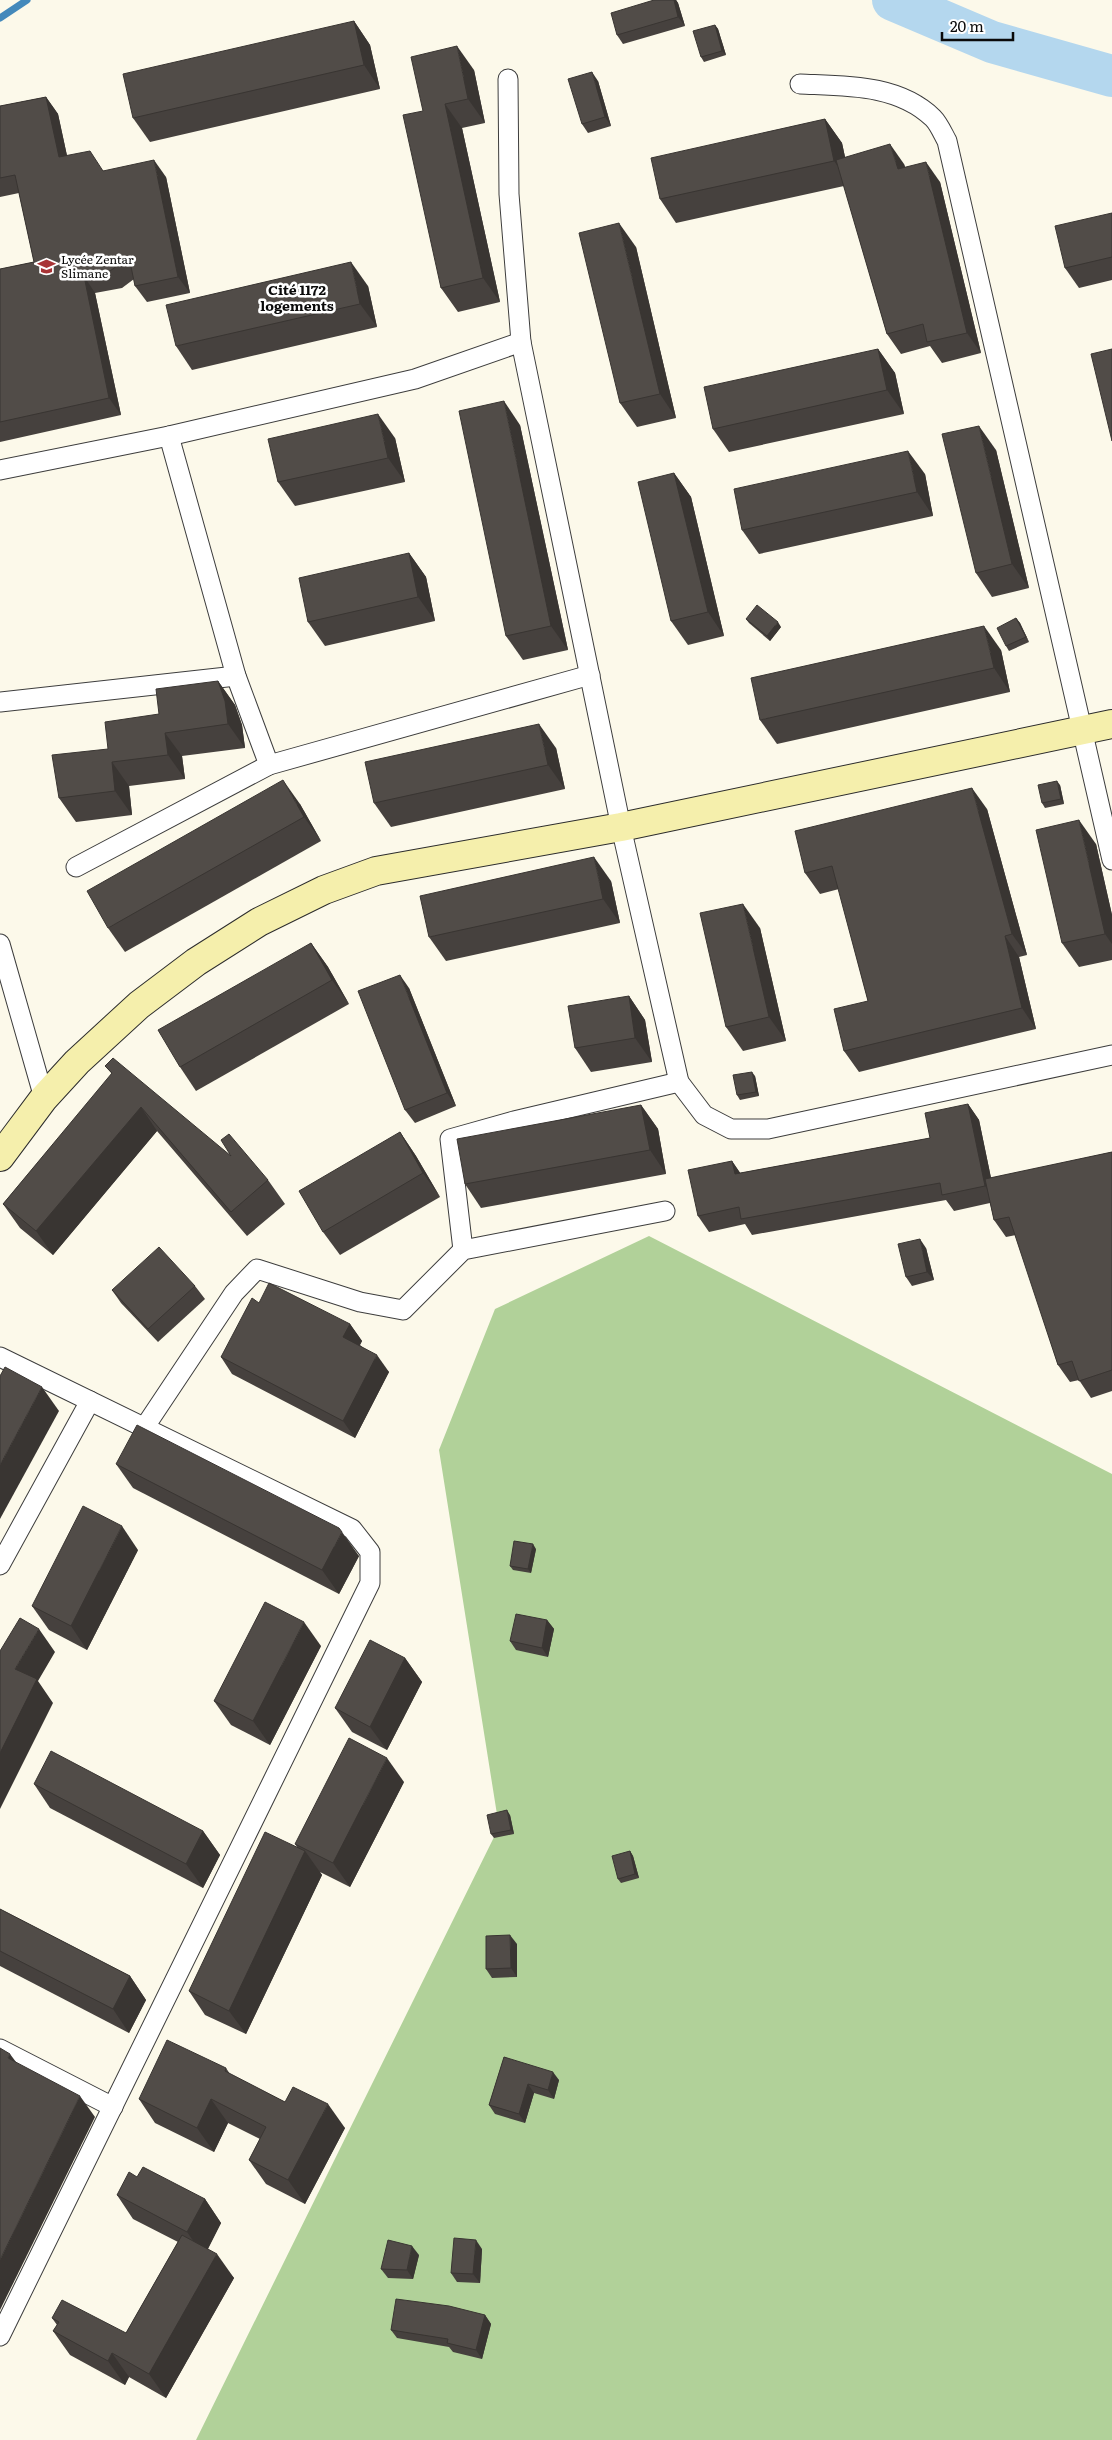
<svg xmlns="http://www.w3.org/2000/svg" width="1112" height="2440" viewBox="0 0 1112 2440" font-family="Literata,serif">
  <rect width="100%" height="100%" fill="#fcf9ea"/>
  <polygon fill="#b1d199" points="649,1236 1112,1474 1112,2440 196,2440 499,1827 439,1450 495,1309"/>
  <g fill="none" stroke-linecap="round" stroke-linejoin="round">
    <polyline stroke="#4489bb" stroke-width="7" points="0,18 27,0"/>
    <polyline stroke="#b4d7ee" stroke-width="42" points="893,0 992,42 1112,76"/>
    <defs>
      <g id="street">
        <polyline points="508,79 509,194 521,342 621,827 679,1082 704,1115 731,1129 768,1129 1112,1055"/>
        <path d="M 800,84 C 845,86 898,84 933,118 C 939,124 943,134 947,141 L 1112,860"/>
        <polyline points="169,436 236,676 269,765"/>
        <polyline points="0,470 169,436 415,379 521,342"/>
        <polyline points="0,702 236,676"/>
        <polyline points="76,867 269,765 590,675"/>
        <polyline points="0,944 44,1098"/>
        <polyline points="463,1250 450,1139 514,1121 679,1082"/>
        <polyline points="0,1357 352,1529 370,1552 370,1583 0,2336"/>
        <polyline points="144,1428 234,1293 257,1269 360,1302 403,1310 463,1250 665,1211"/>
        <polyline points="0,1565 90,1401"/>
        <polyline points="0,2049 113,2107"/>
      </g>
      <polyline id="secondary" points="0,1157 44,1098 77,1062 139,1005 196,962 259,922 324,890 376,871 621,827 1112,724"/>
    </defs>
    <use href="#street" stroke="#3d3d3d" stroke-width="21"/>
    <use href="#secondary" stroke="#2c2c2c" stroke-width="30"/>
    <use href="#street" stroke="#fff" stroke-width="19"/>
    <use href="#secondary" stroke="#f5efac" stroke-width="28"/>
  </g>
  <g fill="#46413e">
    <polygon points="654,0 676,0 678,3 685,26 623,44 617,35"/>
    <polygon points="354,21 370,45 380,89 150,142 133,118"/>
    <polygon points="715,25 718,29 726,55 704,62 701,57"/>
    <polygon points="474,70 485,123 462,128 500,302 458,312 441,288 423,111"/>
    <polygon points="598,81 611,126 588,133 582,124"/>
    <polygon points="46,97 58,114 67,156 104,171 166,177 190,293 147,302 135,286 134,279 122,288 95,293 121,415 0,442 0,269 34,262 19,193 0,197 0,106"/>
    <polygon points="825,119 842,143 845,157 904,164 905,167 940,182 981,353 942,363 930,346 901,354 887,334 844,186 676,223 660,199"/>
    <polygon points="1112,213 1112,280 1079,288 1065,268"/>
    <polygon points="636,247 676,418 637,427 620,403"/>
    <polygon points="368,286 377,327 192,370 176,346"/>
    <polygon points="878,349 895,373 904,414 729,452 713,429"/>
    <polygon points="520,425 568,650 523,660 506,636"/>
    <polygon points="395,438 405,482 295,506 278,482"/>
    <polygon points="996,450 1029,588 992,597 976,573"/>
    <polygon points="674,473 691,497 724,636 688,645 671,621"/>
    <polygon points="925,474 933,516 759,554 742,530"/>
    <polygon points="409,553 426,577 435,621 325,646 308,622"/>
    <polygon points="1016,618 1020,623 1029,642 1009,651 1006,646"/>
    <polygon points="746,619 781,627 770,641 749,623"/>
    <polygon points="1001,650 1010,692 777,744 760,720"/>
    <polygon points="218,681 235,705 242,725 245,748 182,756 185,779 129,786 132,815 76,822 59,798 108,749 159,714"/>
    <polygon points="556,748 565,789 391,827 374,803"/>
    <polygon points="1060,785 1064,804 1045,808 1042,803"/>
    <polygon points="300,804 321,841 125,952 108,928"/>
    <polygon points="987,809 1027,955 1019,957 1036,1029 859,1072 844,1051 868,1001 839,889 820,894 805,873"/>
    <polygon points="1096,844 1112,915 1112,960 1079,967 1062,943"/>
    <polygon points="611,881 620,923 446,961 429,937"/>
    <polygon points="760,928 786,1041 743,1051 726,1027"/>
    <polygon points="311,943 328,967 349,1004 196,1091 180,1067"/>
    <polygon points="409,988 456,1106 415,1123 405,1110"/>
    <polygon points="629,996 645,1020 652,1062 591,1072 575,1048"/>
    <polygon points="105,1066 231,1156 268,1180 285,1204 247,1236 157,1131 53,1255 20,1228 3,1204 112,1074"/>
    <polygon points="755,1076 759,1096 740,1100 737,1095"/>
    <polygon points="968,1104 979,1120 991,1178 1112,1152 1112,1391 1091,1398 1079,1380 1070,1382 1058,1365 1016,1235 1006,1237 994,1220 990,1203 954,1211 946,1200 752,1235 745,1224 709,1232 698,1216 732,1161 740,1173 930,1138"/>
    <polygon points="641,1105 658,1129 666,1174 481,1208 465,1184"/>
    <polygon points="400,1132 416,1156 440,1197 340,1255 323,1232"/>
    <polygon points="926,1248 934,1280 912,1286 906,1277"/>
    <polygon points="195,1286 205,1299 158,1342 121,1303 112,1290"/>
    <polygon points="259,1303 350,1324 362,1341 360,1345 389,1372 355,1438 232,1374 221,1357"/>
    <polygon points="116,1464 359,1556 339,1594 133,1488"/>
    <polygon points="536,1549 531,1573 513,1570 510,1566"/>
    <polygon points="138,1550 87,1650 49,1630 32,1606"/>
    <polygon points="547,1620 554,1629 548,1657 516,1650 510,1641"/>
    <polygon points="321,1646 270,1745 231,1725 214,1701"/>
    <polygon points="405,1658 422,1682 387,1750 352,1732 335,1708"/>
    <polygon points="404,1782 350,1887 320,1872 322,1875 246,2034 205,2015 189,1991 297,1847 295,1844"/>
    <polygon points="34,1784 203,1831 220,1855 203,1888 50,1808"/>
    <polygon points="510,1815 514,1834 494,1838 491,1834"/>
    <polygon points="630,1851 633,1856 639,1878 621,1883 618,1879"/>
    <polygon points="0,1909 130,1976 146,2000 129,2033 0,1966"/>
    <polygon points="517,1944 517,1977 492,1978 486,1969"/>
    <polygon points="504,2057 559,2080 554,2099 534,2093 525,2123 495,2114 489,2105"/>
    <polygon points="226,2068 230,2074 285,2102 345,2128 305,2204 266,2184 249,2160 260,2139 228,2123 214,2152 155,2123 139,2099"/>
    <polygon points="137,2177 205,2199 221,2223 208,2249 234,2278 166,2398 129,2377 125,2385 70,2355 53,2331 57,2325 52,2318 126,2333 178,2242 133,2219 117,2195"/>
    <polygon points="482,2249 480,2283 457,2282 451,2273"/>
    <polygon points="419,2255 413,2279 388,2278 381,2269"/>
    <polygon points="485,2315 491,2324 482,2359 453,2352 449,2347 397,2338 391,2330"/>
  </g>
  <g fill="#393532">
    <polygon points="674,0 676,0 678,3 685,26 678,17"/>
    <polygon points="354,21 370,45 380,89 364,65"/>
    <polygon points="715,25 718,29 726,55 722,51"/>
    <polygon points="457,46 474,70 485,123 468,99"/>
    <polygon points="592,72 598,81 611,126 605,117"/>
    <polygon points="46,97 58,114 71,174 59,157"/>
    <polygon points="445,104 462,128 500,302 483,278"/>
    <polygon points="825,119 842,143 851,185 834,161"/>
    <polygon points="890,144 904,164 912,189 898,169"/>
    <polygon points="154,160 166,177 190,293 178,277"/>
    <polygon points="926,162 940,182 981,353 967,333"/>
    <polygon points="619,223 636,247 676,418 660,394"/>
    <polygon points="351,262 368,286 377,327 360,304"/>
    <polygon points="84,276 95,293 121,415 109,398"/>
    <polygon points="878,349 895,373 904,414 887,390"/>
    <polygon points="504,401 520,425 568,650 551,626"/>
    <polygon points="378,414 395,438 405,482 388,458"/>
    <polygon points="979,426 996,450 1029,588 1012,564"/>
    <polygon points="908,451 925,474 933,516 917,492"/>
    <polygon points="674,473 691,497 724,636 708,612"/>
    <polygon points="409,553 426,577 435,621 418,597"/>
    <polygon points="1016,618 1020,623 1029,642 1026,637"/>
    <polygon points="778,622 781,627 770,641 767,636"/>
    <polygon points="984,626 1001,650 1010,692 994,668"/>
    <polygon points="218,681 235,705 242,725 245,748 228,724"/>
    <polygon points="539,724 556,748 565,789 548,765"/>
    <polygon points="165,733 182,756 185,779 168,755"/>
    <polygon points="112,762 129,786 132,815 115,791"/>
    <polygon points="283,780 300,804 321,841 304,817"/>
    <polygon points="1057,781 1060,785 1064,804 1061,799"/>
    <polygon points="972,788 987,809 1027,955 1012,934"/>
    <polygon points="1079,820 1096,844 1112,915 1112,944 1105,934"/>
    <polygon points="594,857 611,881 620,923 603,899"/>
    <polygon points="743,904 760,928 786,1041 769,1017"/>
    <polygon points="1005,936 1019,957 1036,1029 1022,1008"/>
    <polygon points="311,943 328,967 349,1004 332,980"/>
    <polygon points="400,975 409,988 456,1106 447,1093"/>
    <polygon points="629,996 645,1020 652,1062 635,1038"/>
    <polygon points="752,1072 755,1076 759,1096 756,1092"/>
    <polygon points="968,1104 979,1120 996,1202 985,1186"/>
    <polygon points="641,1105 658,1129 666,1174 650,1150"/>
    <polygon points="141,1107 157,1131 53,1255 36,1231"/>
    <polygon points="400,1132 416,1156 440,1197 423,1173"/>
    <polygon points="732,1161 743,1177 735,1174"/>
    <polygon points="920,1239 926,1248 934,1280 927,1272"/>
    <polygon points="350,1324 362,1341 355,1354 343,1337"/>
    <polygon points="377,1355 389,1372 355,1438 343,1421"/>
    <polygon points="42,1387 59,1411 0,1519 0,1465"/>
    <polygon points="122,1526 138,1550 87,1650 71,1626"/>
    <polygon points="342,1532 359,1556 339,1594 322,1570"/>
    <polygon points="533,1544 536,1549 531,1573 528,1569"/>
    <polygon points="547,1620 554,1629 548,1657 542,1648"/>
    <polygon points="304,1622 321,1646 270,1745 253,1721"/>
    <polygon points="39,1629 55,1652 38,1681 53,1703 0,1809 0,1753 15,1669"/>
    <polygon points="405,1658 422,1682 387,1750 370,1727"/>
    <polygon points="387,1758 404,1782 350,1887 333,1863"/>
    <polygon points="507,1810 510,1815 514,1834 511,1830"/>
    <polygon points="203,1831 220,1855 203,1888 186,1864"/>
    <polygon points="305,1851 322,1875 246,2034 229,2011"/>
    <polygon points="630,1851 633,1856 639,1878 635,1874"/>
    <polygon points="510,1935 517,1944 517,1977 511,1968"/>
    <polygon points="130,1976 146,2000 129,2033 113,2009"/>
    <polygon points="10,2054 25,2074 8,2058"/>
    <polygon points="553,2072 559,2080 554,2099 548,2090"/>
    <polygon points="528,2084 534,2093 525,2123 519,2114"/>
    <polygon points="80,2096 95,2117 0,2310 0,2260"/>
    <polygon points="211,2099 228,2123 214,2152 197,2128"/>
    <polygon points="328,2104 345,2128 305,2204 288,2180"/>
    <polygon points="205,2199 221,2223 204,2256 187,2232"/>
    <polygon points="476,2240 482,2249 480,2283 473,2274"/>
    <polygon points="412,2246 419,2255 413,2279 407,2270"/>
    <polygon points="217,2254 234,2278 166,2398 149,2374"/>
    <polygon points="485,2315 491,2324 482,2359 476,2350"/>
    <polygon points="112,2353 129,2377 125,2385 108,2361"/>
  </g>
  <g fill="#514c48" stroke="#393532">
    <polygon points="654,0 674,0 678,17 617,35 611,13"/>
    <polygon points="354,21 364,65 133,118 123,74"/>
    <polygon points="715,25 722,51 701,57 693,31"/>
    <polygon points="457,46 468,99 445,104 483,278 441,288 403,115 423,111 411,57"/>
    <polygon points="592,72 605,117 582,124 568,79"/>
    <polygon points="46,97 59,157 90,151 103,171 154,160 178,277 135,286 129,257 110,271 84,276 109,398 0,422 0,269 34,262 15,175 0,178 0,106"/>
    <polygon points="825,119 834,161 660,199 651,158"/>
    <polygon points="890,144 898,169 926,162 967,333 927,342 923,324 887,334 836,160"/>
    <polygon points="1112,213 1112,257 1065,268 1055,226"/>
    <polygon points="619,223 660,394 620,403 579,233"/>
    <polygon points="351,262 360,304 176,346 166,305"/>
    <polygon points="878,349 887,390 713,429 704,387"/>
    <polygon points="1112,349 1112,441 1091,354"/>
    <polygon points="504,401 551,626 506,636 459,411"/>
    <polygon points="378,414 388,458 278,482 268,439"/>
    <polygon points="979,426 1012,564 976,573 942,434"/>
    <polygon points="908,451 917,492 742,530 734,489"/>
    <polygon points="674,473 708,612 671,621 638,482"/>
    <polygon points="409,553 418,597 308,622 299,578"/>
    <polygon points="757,605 778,622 767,636 746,619"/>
    <polygon points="1016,618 1026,637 1006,646 997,628"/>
    <polygon points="984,626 994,668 760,720 751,678"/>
    <polygon points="218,681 225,701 228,724 165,733 168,755 112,762 115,791 59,798 52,755 108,749 105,722 159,714 156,689"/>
    <polygon points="539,724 548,765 374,803 365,762"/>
    <polygon points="283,780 304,817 108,928 87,891"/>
    <polygon points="1057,781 1061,799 1042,803 1038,785"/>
    <polygon points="972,788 1012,934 1005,936 1022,1008 844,1051 834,1009 868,1001 832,866 805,873 795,831"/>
    <polygon points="1079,820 1105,934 1062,943 1036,830"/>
    <polygon points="594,857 603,899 429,937 420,896"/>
    <polygon points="743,904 769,1017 726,1027 700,913"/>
    <polygon points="311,943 332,980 180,1067 158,1030"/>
    <polygon points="400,975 447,1093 405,1110 358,991"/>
    <polygon points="629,996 635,1038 575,1048 568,1006"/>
    <polygon points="113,1058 231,1156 221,1140 229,1134 268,1180 231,1212 141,1107 36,1231 3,1204 112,1073 105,1066"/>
    <polygon points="752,1072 756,1092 737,1095 733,1075"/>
    <polygon points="968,1104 985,1186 942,1195 940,1183 741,1219 739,1207 698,1216 688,1170 732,1161 735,1174 930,1138 925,1113"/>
    <polygon points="641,1105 650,1150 465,1184 457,1139"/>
    <polygon points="400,1132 423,1173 323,1232 299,1191"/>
    <polygon points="1112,1152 1112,1370 1079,1381 1072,1361 1058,1365 1009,1217 994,1220 985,1179"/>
    <polygon points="920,1239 927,1272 906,1277 898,1244"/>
    <polygon points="159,1247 195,1286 148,1329 112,1290"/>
    <polygon points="269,1283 350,1324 343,1337 377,1355 343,1421 221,1357 252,1298 259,1303"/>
    <polygon points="5,1367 42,1387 0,1465 0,1376"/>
    <polygon points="137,1425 339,1528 342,1532 322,1570 116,1464"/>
    <polygon points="83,1506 122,1526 71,1626 32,1606"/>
    <polygon points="514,1541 533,1544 528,1569 510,1566"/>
    <polygon points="265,1602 304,1622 253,1721 214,1701"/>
    <polygon points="516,1614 547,1620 542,1648 510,1641"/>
    <polygon points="20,1618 39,1629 15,1669 37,1679 0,1753 0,1651"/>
    <polygon points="370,1640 405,1658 370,1727 335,1708"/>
    <polygon points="349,1738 387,1758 333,1863 295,1844"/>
    <polygon points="51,1751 203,1831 186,1864 34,1784"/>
    <polygon points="507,1810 511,1830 491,1834 487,1815"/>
    <polygon points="265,1832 305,1851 229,2011 189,1991"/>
    <polygon points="630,1851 635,1874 618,1879 612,1856"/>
    <polygon points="0,1909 130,1976 113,2009 0,1951"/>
    <polygon points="510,1935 511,1968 486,1969 486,1936"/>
    <polygon points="167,2040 226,2068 225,2071 285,2102 293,2087 328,2104 288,2180 249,2160 266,2127 211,2099 197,2128 139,2099"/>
    <polygon points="0,2048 10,2054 8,2058 80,2096 0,2260"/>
    <polygon points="504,2057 553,2072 548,2090 528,2084 519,2114 489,2105"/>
    <polygon points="143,2167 205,2199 187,2232 117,2195 129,2172 137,2177"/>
    <polygon points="182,2235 217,2254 149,2374 112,2353 108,2361 53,2331 59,2322 52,2318 62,2300 126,2333"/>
    <polygon points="454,2238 476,2240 473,2274 451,2273"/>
    <polygon points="388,2240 412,2246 407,2270 381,2269"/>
    <polygon points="396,2299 449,2306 485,2315 476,2350 447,2343 448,2339 391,2330"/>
  </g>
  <defs>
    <symbol id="school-bare" viewBox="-9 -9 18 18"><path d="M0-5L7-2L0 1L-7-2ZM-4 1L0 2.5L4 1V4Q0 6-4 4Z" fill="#a83436" stroke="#fff" stroke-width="2.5" paint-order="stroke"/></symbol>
  </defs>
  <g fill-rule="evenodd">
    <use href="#school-bare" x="34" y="254" width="25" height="25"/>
  </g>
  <g text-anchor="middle" stroke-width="5" stroke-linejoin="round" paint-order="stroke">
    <g font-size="12" fill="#0a0a0a" stroke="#fff" text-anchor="start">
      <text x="61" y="264">Lycée Zentar<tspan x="61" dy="14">Slimane</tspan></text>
    </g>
    <g font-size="14" font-weight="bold" fill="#0a0a0a" stroke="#fff">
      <text x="297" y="295">Cité 1172<tspan x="297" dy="16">logements</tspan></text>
    </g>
  </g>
  <path d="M942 32v8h71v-8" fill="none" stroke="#0a0a0a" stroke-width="2.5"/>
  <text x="950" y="32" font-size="15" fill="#0a0a0a" stroke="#ffffff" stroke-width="4" paint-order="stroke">20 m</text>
</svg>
